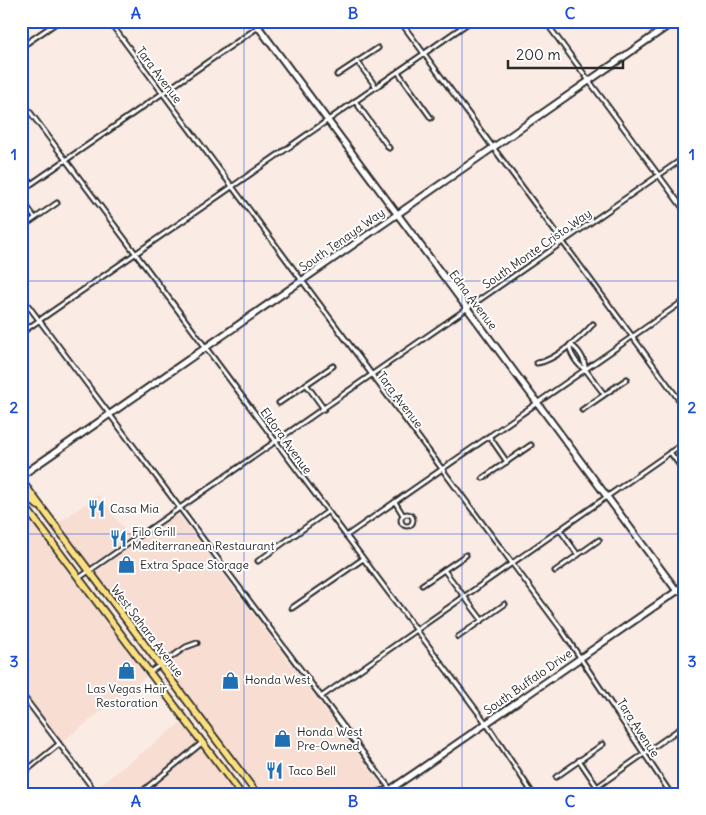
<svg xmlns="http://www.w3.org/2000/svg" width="706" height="815" viewBox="0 0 706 815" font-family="Delius,sans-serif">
  <rect width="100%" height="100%" fill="#fbebe5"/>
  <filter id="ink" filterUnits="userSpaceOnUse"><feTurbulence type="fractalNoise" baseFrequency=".02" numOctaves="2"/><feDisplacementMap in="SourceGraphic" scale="10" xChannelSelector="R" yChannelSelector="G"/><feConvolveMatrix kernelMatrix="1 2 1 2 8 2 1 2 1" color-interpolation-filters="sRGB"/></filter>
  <g filter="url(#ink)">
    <g fill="#f8ddd2">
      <polygon points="98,495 131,538 90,565 58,523"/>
      <polygon points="21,510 147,676 62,742 21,687"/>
      <polygon points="178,514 382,786 370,794 262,794 95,572"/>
      <polygon points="182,722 236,794 101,794 96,788"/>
    </g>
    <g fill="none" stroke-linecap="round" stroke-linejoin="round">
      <defs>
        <g id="street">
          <polyline points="109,21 561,629 671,794"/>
          <polyline points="400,21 685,408"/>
          <polyline points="545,21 685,211"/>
          <polyline points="21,47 59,21"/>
          <polyline points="357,61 376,87"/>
          <polyline points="398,72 431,118"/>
          <polyline points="337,75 378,48"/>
          <polyline points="21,100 486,723 533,794"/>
          <polyline points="355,101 389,148"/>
          <polyline points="21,191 267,21"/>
          <polyline points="21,198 35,218"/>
          <polyline points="21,228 57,203"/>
          <polyline points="21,296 394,794"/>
          <polyline points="21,333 471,21"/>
          <path d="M 570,345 C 569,353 578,366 585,369 L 604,394"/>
          <path d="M 570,345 C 578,348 585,360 585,368"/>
          <path d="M 537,363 C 554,361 582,337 593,324"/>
          <polyline points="306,384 324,409"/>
          <polyline points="279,403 333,366"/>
          <polyline points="582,410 627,379"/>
          <polyline points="489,436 507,462"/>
          <polyline points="670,452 685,473"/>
          <polyline points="483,478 531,445"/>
          <polyline points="395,502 403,515"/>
          <circle cx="407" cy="520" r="6"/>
          <polyline points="560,530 578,555"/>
          <polyline points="346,536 685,300"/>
          <polyline points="258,561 327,512"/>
          <polyline points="444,570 482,620"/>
          <polyline points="555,571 599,540"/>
          <polyline points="79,578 685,157"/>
          <polyline points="422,585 466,555"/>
          <polyline points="292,608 363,559"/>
          <polyline points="458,637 505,604"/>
          <polyline points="150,672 186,647 197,643"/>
          <polyline points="21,693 97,794"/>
          <polyline points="321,697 685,442"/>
          <polyline points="579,760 602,794"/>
          <polyline points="21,775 59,744"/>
          <polyline points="556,777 603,744"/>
          <polyline points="139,794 203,742"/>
          <polyline points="587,794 685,725"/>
        </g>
        <g id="secondary">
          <polyline points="254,21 677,591"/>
          <polyline points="21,476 675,21"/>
          <polyline points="677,591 685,590"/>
          <polyline points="375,794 391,789 416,772 677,591 685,581"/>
        </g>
        <g id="primary">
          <polyline points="21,480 257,794"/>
          <polyline points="21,491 38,506"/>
          <polyline points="21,501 241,794"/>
        </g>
      </defs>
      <use href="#street" stroke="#2b2b2b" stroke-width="7"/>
      <use href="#secondary" stroke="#2b2b2b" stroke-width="9"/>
      <use href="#primary" stroke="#2b2b2b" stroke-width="9"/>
      <use href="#street" stroke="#fff" stroke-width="3"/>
      <use href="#secondary" stroke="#fff" stroke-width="5"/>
      <use href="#primary" stroke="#fce080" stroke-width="5.5"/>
    </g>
  </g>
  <path fill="none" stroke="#1d4ed8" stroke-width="1" stroke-opacity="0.55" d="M 244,21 L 244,794M 462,21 L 462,794M 21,281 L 685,281M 21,534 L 685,534"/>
  <defs>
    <symbol id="restaurant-bare" viewBox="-9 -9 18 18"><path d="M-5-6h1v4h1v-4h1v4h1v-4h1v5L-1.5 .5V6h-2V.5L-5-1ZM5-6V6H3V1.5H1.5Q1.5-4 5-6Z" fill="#1f6fb2" stroke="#fff" stroke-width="2.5" paint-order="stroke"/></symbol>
    <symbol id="shop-bare" viewBox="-9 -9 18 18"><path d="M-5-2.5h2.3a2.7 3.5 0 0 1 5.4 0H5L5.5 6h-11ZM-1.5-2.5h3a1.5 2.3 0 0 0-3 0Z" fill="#1f6fb2" stroke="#fff" stroke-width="2.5" paint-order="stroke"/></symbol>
  </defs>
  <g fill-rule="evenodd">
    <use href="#restaurant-bare" x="84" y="496" width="25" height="25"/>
    <use href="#restaurant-bare" x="106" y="526" width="25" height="25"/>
    <use href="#shop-bare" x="114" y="552" width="25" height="25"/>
    <use href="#shop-bare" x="114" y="658" width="25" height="25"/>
    <use href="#shop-bare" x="218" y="668" width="25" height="25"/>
    <use href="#shop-bare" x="270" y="726" width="25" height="25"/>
    <use href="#restaurant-bare" x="262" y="758" width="25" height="25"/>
  </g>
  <g text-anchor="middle" stroke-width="4" stroke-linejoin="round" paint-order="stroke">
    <g font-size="12" fill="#2b2b2b" stroke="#fff">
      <text transform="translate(159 75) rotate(53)" y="4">Tara Avenue</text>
      <text transform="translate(342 240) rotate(-35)" y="4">South Tenaya Way</text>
      <text transform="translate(537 249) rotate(-35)" y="4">South Monte Cristo Way</text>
      <text transform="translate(473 300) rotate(53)" y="4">Edna Avenue</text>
      <text transform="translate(400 400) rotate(53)" y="4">Tara Avenue</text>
      <text transform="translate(286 441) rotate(54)" y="4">Eldora Avenue</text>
      <text transform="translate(147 631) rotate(53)" y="4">West Sahara Avenue</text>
      <text transform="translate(528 682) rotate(-35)" y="4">South Buffalo Drive</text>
      <text transform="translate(638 728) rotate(57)" y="4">Tara Avenue</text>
    </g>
    <g font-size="12" fill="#2b2b2b" stroke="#fff" text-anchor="start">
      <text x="110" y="513">Casa Mia</text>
      <text x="132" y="536">Filo Grill<tspan x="132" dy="14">Mediterranean Restaurant</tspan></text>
      <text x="140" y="569">Extra Space Storage</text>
      <text x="245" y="684">Honda West</text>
      <text x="127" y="693" text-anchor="middle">Las Vegas Hair<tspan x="127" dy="14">Restoration</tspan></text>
      <text x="297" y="736">Honda West<tspan x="297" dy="14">Pre-Owned</tspan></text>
      <text x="288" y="775">Taco Bell</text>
    </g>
  </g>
  <rect width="706" height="815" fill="none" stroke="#fff" stroke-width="55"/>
  <path d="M508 60v8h115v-8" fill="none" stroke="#2b2b2b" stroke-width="2.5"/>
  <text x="516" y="60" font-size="15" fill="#2b2b2b" stroke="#ffffff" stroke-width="4" paint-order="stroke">200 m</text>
  <rect x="28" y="28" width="650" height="760" fill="none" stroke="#1d4ed8" stroke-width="2"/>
  <g font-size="16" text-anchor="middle" font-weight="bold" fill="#1d4ed8">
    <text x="136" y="19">A</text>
    <text x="353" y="19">B</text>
    <text x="570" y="19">C</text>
    <text x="14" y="160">1</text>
    <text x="692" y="160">1</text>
    <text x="14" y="413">2</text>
    <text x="692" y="413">2</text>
    <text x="14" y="667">3</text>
    <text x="692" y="667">3</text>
    <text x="136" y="807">A</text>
    <text x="353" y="807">B</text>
    <text x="570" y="807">C</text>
  </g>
</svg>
